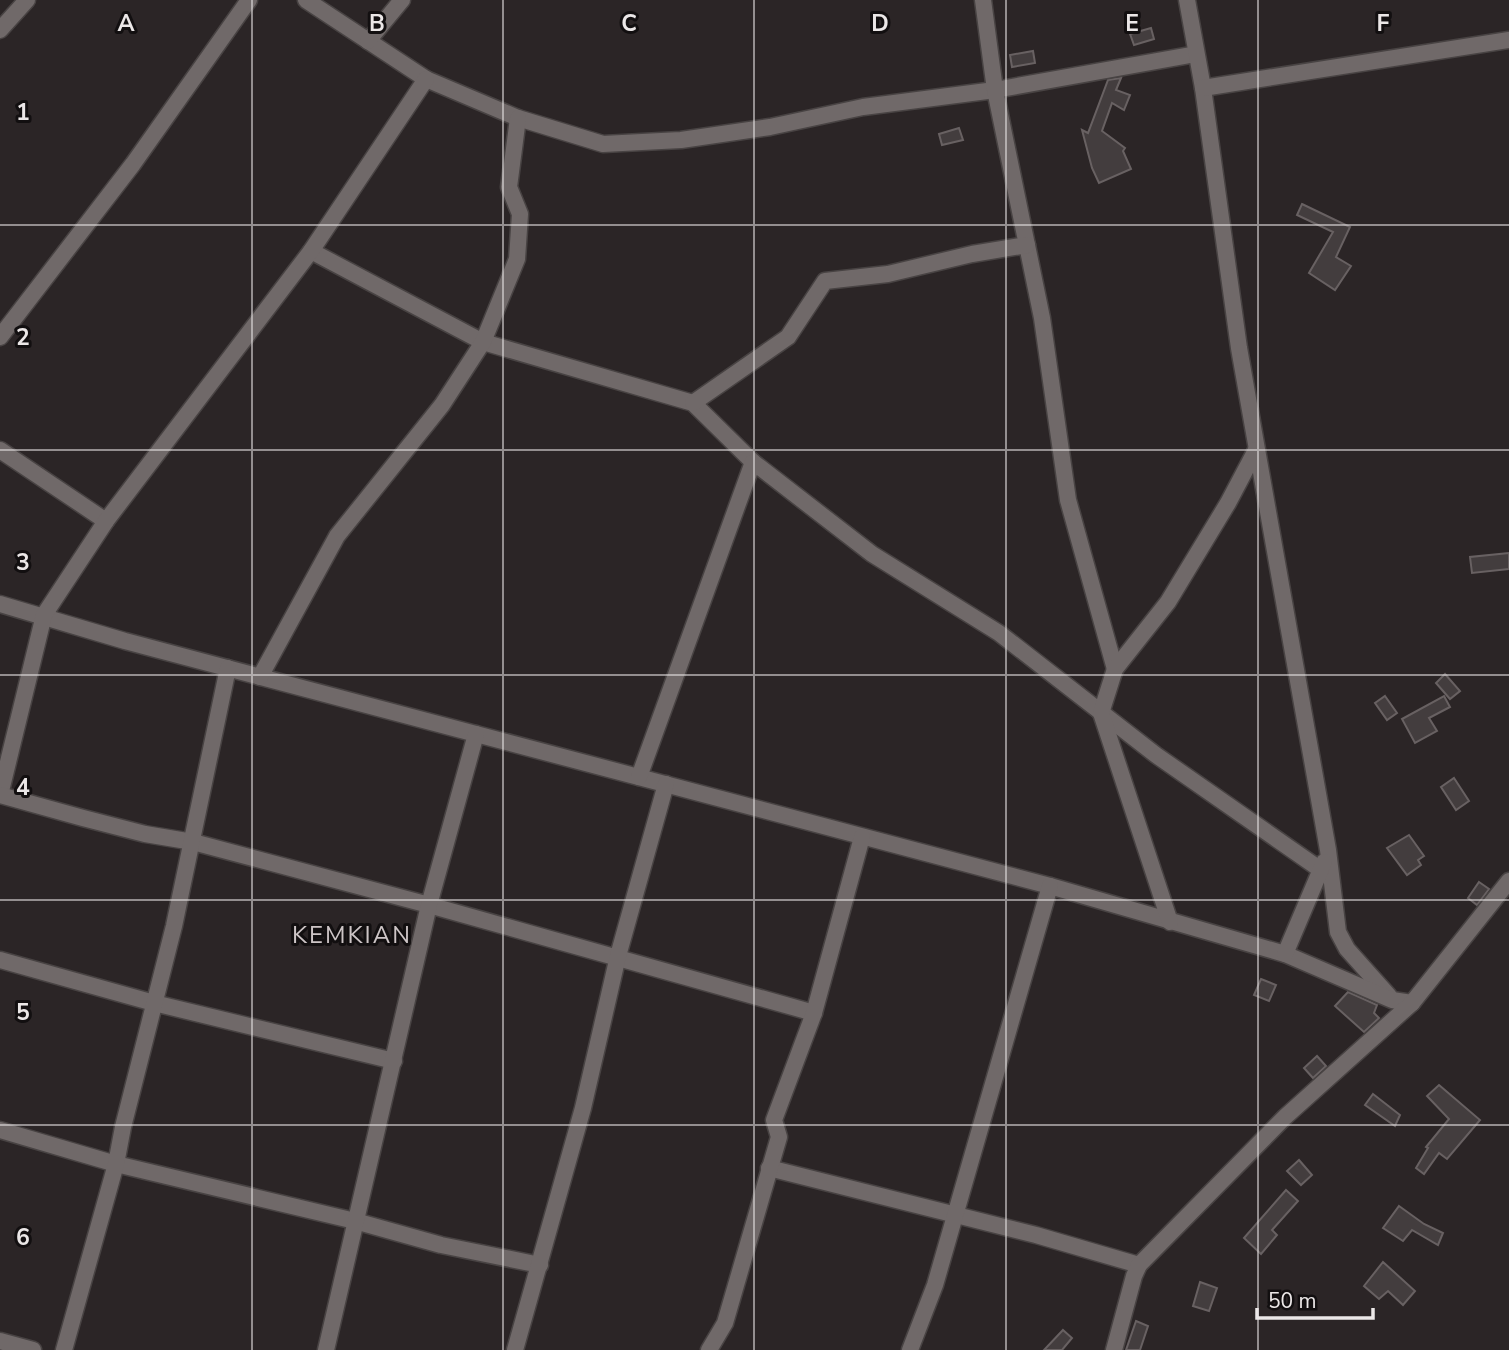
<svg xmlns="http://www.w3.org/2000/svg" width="1509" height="1350" viewBox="0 0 1509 1350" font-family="'Nunito Sans',sans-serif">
  <rect width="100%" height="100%" fill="#2b2526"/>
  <g fill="#433d3e" stroke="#686162" stroke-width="2">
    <polygon points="1151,28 1154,39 1134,45 1130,34"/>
    <polygon points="1033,51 1035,63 1012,67 1010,55"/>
    <polygon points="1121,78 1116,90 1130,95 1124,110 1112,103 1102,131 1125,148 1123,151 1131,169 1099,183 1092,168 1082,130 1088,133 1108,80"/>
    <polygon points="959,128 963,140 942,145 939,134"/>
    <polygon points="1302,204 1350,227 1336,257 1351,266 1335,290 1309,273 1333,232 1297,215"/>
    <polygon points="1509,553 1509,569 1472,573 1470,557"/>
    <polygon points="1445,674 1460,691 1450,699 1436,683"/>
    <polygon points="1385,696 1397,713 1387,720 1375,703"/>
    <polygon points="1444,696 1450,707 1429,718 1437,731 1415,743 1402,719"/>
    <polygon points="1454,778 1469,801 1456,810 1441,787"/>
    <polygon points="1409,835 1424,856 1418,860 1421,865 1407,875 1387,848"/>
    <polygon points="1479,882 1489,889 1477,905 1468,898"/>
    <polygon points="1261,979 1276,985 1269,1001 1254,995"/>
    <polygon points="1348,992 1377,1005 1374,1013 1379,1018 1364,1032 1335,1006"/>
    <polygon points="1317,1056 1326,1066 1313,1078 1304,1068"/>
    <polygon points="1439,1085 1480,1120 1447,1159 1439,1153 1424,1174 1416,1168 1428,1148 1426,1147 1449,1119 1427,1096"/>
    <polygon points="1373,1094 1400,1115 1395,1126 1365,1105"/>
    <polygon points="1299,1160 1312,1175 1301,1185 1287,1171"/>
    <polygon points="1286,1190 1298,1201 1272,1230 1277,1235 1261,1254 1244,1238"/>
    <polygon points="1399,1206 1424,1224 1443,1233 1438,1245 1412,1230 1403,1241 1383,1228"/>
    <polygon points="1383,1262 1415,1291 1403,1305 1388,1291 1379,1299 1364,1286"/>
    <polygon points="1200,1282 1217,1288 1209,1311 1193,1306"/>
    <polygon points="1136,1321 1148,1326 1140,1350 1126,1350"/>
    <polygon points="1063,1330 1072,1338 1062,1350 1044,1350"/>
  </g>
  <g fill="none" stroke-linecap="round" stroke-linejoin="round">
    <defs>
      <g id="minor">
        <polyline points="306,0 426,79 518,118 603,144 681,140 770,127 863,107 995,90 1196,54"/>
        <polyline points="983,0 995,90 1042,318 1068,500 1115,669"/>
        <polyline points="1187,0 1203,88 1239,348 1328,850 1338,932 1347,949 1389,996"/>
        <polyline points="0,30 27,0"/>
        <polyline points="368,41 402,0"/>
        <polyline points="1203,88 1509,40"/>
        <polyline points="311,251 483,342 693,403 753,462 872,554 999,633 1156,755 1321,870"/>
        <polyline points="0,337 133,164 249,0"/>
        <polyline points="693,403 788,337 825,281 888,274 972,254 1027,245"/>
        <polyline points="0,450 106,521"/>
        <polyline points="0,604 125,641 1050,886 1285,954 1392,1000 1412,1003"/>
        <polyline points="260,677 337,536 442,405 483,342 517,259 520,214 509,187 518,118"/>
        <polyline points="639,777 753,462"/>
        <polyline points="0,795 44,615 106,521 311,251 426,79"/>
        <polyline points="0,795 83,818 145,834 193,842 429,905 814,1013"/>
        <polyline points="1170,922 1101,713 1115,669 1168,602 1228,503 1256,450"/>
        <polyline points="1285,954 1324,862"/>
        <polyline points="0,960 154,1003 394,1061"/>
        <polyline points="0,1130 116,1164 355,1221 441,1245 540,1265"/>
        <polyline points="769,1168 1036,1235 1139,1265"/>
        <polyline points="0,1341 33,1350"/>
        <polyline points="64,1350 116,1164 123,1127 174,926 228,668"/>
        <polyline points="326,1350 429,905 476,734"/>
        <polyline points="515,1350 583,1108 618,956 666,784"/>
        <polyline points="709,1350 725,1323 779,1137 774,1120 814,1013 862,837"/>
        <polyline points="910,1350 935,1285 1050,886"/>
        <polyline points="1114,1350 1134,1276 1139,1265 1285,1117 1412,1003 1509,881"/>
      </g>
    </defs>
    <use href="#minor" stroke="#484343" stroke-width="19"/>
    <use href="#minor" stroke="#706969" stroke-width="16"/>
  </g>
  <path fill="none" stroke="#ebe7e7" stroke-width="2" stroke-opacity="0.55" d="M 252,0 L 252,1350M 503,0 L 503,1350M 754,0 L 754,1350M 1006,0 L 1006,1350M 1258,0 L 1258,1350M 0,225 L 1509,225M 0,450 L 1509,450M 0,675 L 1509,675M 0,900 L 1509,900M 0,1125 L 1509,1125"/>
  <g text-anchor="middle" stroke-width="6" stroke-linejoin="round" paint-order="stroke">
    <g font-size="24" letter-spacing="2" fill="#cdc5c6" stroke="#120f10">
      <text x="352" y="943">KEMKIAN</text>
    </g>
  </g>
  <g font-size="23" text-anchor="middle" font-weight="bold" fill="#ebe7e7" stroke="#120f10" stroke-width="6" stroke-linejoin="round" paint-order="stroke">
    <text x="126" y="31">A</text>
    <text x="377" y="31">B</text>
    <text x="629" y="31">C</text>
    <text x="880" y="31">D</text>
    <text x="1132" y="31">E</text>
    <text x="1383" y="31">F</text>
    <text x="23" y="120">1</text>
    <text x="23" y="345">2</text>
    <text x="23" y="570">3</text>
    <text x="23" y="795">4</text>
    <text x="23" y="1020">5</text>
    <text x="23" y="1245">6</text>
  </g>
  <path d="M1257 1308v10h116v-10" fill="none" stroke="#ebe7e7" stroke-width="3.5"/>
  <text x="1268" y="1308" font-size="21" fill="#ebe7e7" stroke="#120f10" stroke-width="5" paint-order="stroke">50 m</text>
</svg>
